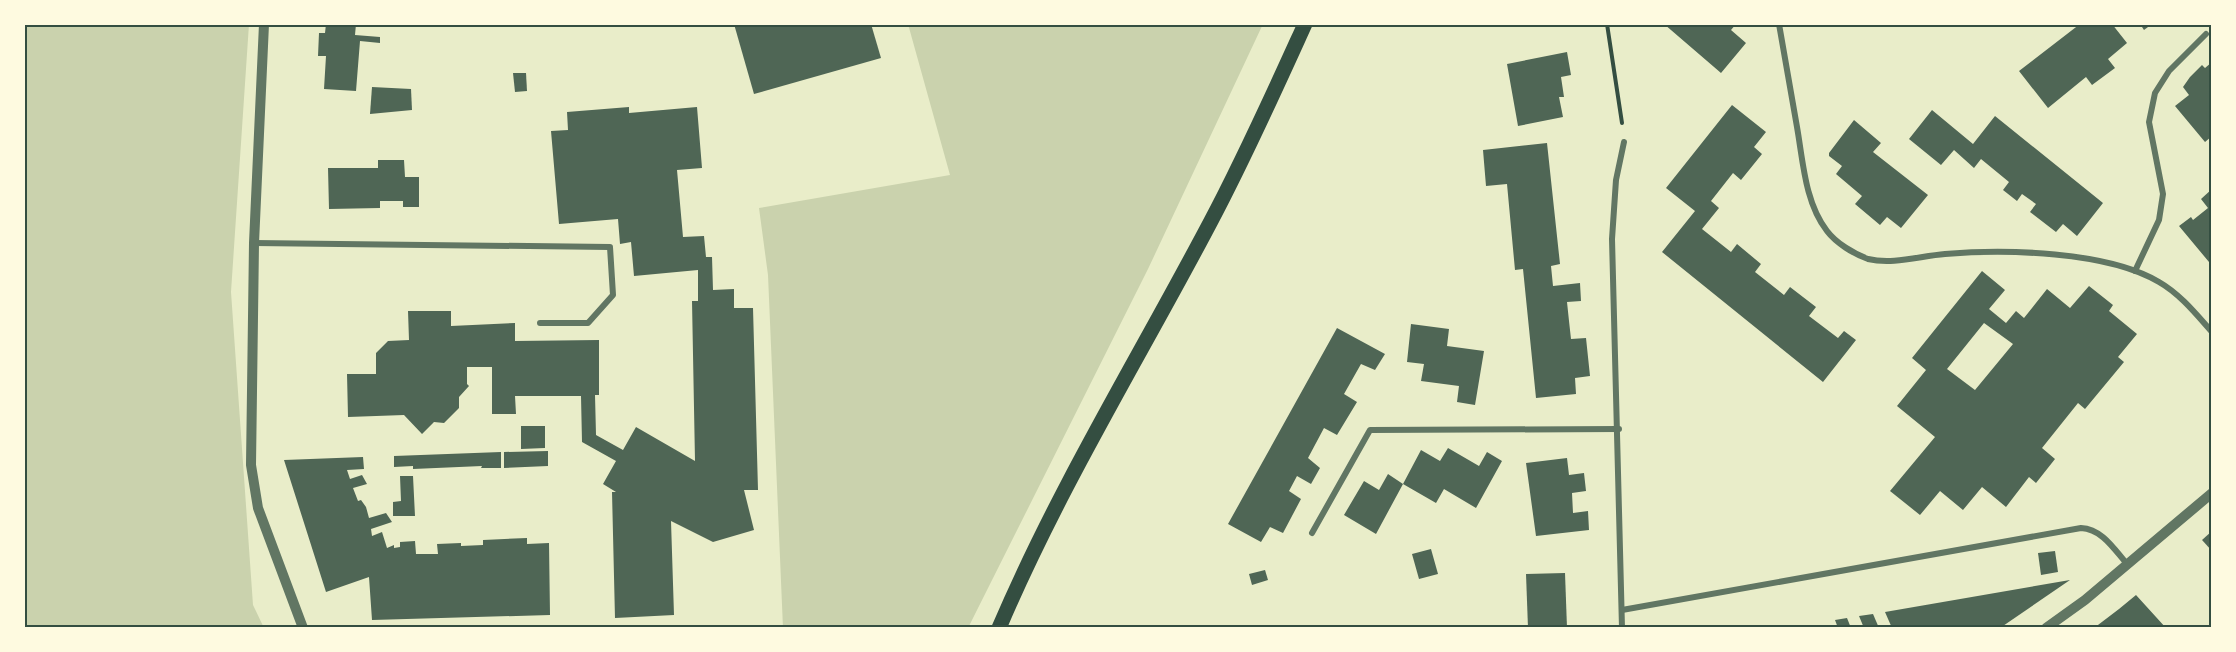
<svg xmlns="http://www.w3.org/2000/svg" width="2236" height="652" viewBox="0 0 2236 652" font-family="'DM Sans',sans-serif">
  <rect width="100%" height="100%" fill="#e9edc9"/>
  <g fill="#cad2ad">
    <polygon points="24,24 249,24 231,292 253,605 264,628 24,628"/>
    <polygon points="908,24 1263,24 1148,269 968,628 783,628 768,275 759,208 950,175"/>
  </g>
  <g fill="#4f6655" fill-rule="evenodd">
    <polygon points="326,24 356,24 355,35 380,37 380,43 360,41 356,91 324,89 326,56 318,56 319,33 325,33"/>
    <polygon points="734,24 871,24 881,58 754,94"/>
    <polygon points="1664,24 1736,24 1731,30 1746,43 1721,73"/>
    <polygon points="2080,24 2112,24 2127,43 2108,59 2115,68 2092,85 2086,77 2048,108 2019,71"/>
    <polygon points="2140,24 2152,24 2144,30"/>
    <polygon points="1567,52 1571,75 1561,77 1564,97 1559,97 1563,117 1518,126 1507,64"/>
    <polygon points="2212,62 2212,136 2205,142 2175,106 2189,95 2183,87 2190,77 2202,65 2205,68"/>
    <polygon points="513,73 526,73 527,91 515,92"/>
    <polygon points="372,87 411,89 412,110 370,114"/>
    <polygon points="1732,105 1766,132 1754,147 1762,154 1741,180 1733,173 1711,201 1719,208 1702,229 1731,252 1737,244 1761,264 1755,272 1784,295 1790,287 1816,307 1809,316 1838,338 1844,331 1856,340 1823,382 1662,252 1695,211 1666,188"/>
    <polygon points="629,107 629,113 697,107 702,168 677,170 683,237 704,236 706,257 712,257 713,290 734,289 734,308 753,308 758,490 744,490 754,530 713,542 671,521 674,615 615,618 612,492 616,492 603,484 616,461 582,442 581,396 515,396 516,414 492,414 492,367 467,367 467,384 469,386 459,397 459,408 444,423 434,422 422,434 404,415 348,417 347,374 376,374 376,353 388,341 409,340 408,311 451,311 451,326 515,323 515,341 599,340 599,395 595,395 596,435 623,450 636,427 695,461 692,301 698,301 698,270 634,276 631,242 620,244 618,219 559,224 551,131 568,130 567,112"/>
    <polygon points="1932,110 1973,144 1995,116 2103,203 2077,236 2063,224 2056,232 2030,212 2036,204 2022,194 2017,201 2003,190 2009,182 1981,159 1974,168 1954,150 1941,165 1909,139"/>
    <polygon points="1854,120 1881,143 1873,152 1928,195 1901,228 1887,217 1880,225 1855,204 1862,196 1836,174 1842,166 1829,156 1829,153"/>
    <polygon points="1547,143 1560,264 1551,266 1553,286 1580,283 1581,301 1567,302 1569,321 1571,339 1586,338 1590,376 1575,378 1576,394 1536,398 1523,269 1515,270 1507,184 1486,186 1483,150"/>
    <polygon points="378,160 404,160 405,177 419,177 419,207 403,207 403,201 380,201 380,208 329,209 328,168 378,168"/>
    <polygon points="2212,189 2212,259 2209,262 2179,226 2191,217 2193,220 2208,208 2201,199"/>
    <path d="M 1982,271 L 2005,290 L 1989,309 L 2006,323 L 2016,311 L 2024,318 L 2047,289 L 2070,308 L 2089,286 L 2113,305 L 2109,311 L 2137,334 L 2118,357 L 2124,362 L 2085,409 L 2078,403 L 2042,448 L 2055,459 L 2036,483 L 2029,477 L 2006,507 L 1982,487 L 1963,510 L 1940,491 L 1920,515 L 1890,491 L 1935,437 L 1897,406 L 1926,370 L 1912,358 ZM 1984,323 L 2013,344 L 1975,390 L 1947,369 Z"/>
    <polygon points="1411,324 1449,329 1447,346 1484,351 1475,405 1457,402 1459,386 1421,381 1424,364 1407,362"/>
    <polygon points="1337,328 1385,354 1375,370 1361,364 1344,394 1357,402 1337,435 1324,428 1308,458 1320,468 1311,484 1297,476 1289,491 1301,499 1283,533 1270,527 1261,542 1228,524"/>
    <polygon points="521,426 545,426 545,448 521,449"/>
    <polygon points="1448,448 1479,466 1487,452 1502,461 1476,508 1444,489 1436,503 1403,484 1421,450 1440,461"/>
    <polygon points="548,451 548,466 504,468 504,452"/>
    <polygon points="501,452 501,468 481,468 482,466 413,469 413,466 394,467 394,456"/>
    <polygon points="363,457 364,469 347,470 350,479 362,475 367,484 353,488 358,501 361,500 366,507 369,518 386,513 392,522 371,529 372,536 382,532 387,548 394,545 394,548 400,547 400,542 415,541 416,554 438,554 437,544 461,543 461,546 483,545 483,540 527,538 527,544 549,543 550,615 372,620 369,577 326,592 284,460"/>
    <polygon points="1567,458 1569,475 1584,473 1586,491 1572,493 1573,513 1588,511 1589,530 1536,536 1526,463"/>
    <polygon points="1388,474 1403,484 1376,534 1344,515 1364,481 1379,490"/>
    <polygon points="400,476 413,476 415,516 393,516 393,502 401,501"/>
    <polygon points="2212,531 2212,551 2202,540"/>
    <polygon points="1431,549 1438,574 1419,579 1412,554"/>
    <polygon points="2055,551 2058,572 2041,575 2038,553"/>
    <polygon points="1265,570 1268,580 1252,585 1249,574"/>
    <polygon points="1565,573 1567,628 1528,628 1526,574"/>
    <polygon points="2070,580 2000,628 1892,628 1885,612"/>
    <polygon points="2136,595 2166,628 2094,628 2119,609"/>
    <polygon points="1873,614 1879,628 1864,628 1859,616"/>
    <polygon points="1847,618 1851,628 1838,628 1835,620"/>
  </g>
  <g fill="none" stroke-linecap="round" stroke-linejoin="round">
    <polyline stroke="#344e41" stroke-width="4" points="1607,24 1622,123"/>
    <g stroke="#617663" stroke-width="6">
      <path d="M 1779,24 C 1785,58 1791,93 1797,127 C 1803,161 1805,203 1827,231 C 1836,243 1854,254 1868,259 C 1893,265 1920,256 1945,254 C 2005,249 2107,251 2159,282 C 2180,294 2196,314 2212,332"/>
      <polyline points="254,243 610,247 613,295 588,323 540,323"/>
      <polyline points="2135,271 2159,220 2163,194 2149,122 2155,93 2169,71 2206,34"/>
      <polyline points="1312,533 1370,430 1619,429"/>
      <path d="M 1622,610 L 2081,528 C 2102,529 2114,549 2127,564"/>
      <polyline points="1622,628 1612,239 1616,180 1624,142"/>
    </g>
    <g stroke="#617663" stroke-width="10">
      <polyline points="264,24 254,243 251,465 258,508 303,628"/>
      <polyline points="2046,628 2085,600 2212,493"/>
    </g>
    <path stroke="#344e41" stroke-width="15" d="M 999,628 C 1059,487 1140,356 1211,221 C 1245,157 1275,90 1305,24"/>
  </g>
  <rect width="2236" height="652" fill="none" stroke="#fefae0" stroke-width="51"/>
  <rect x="26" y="26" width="2184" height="600" fill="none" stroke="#344e41" stroke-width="2"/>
</svg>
